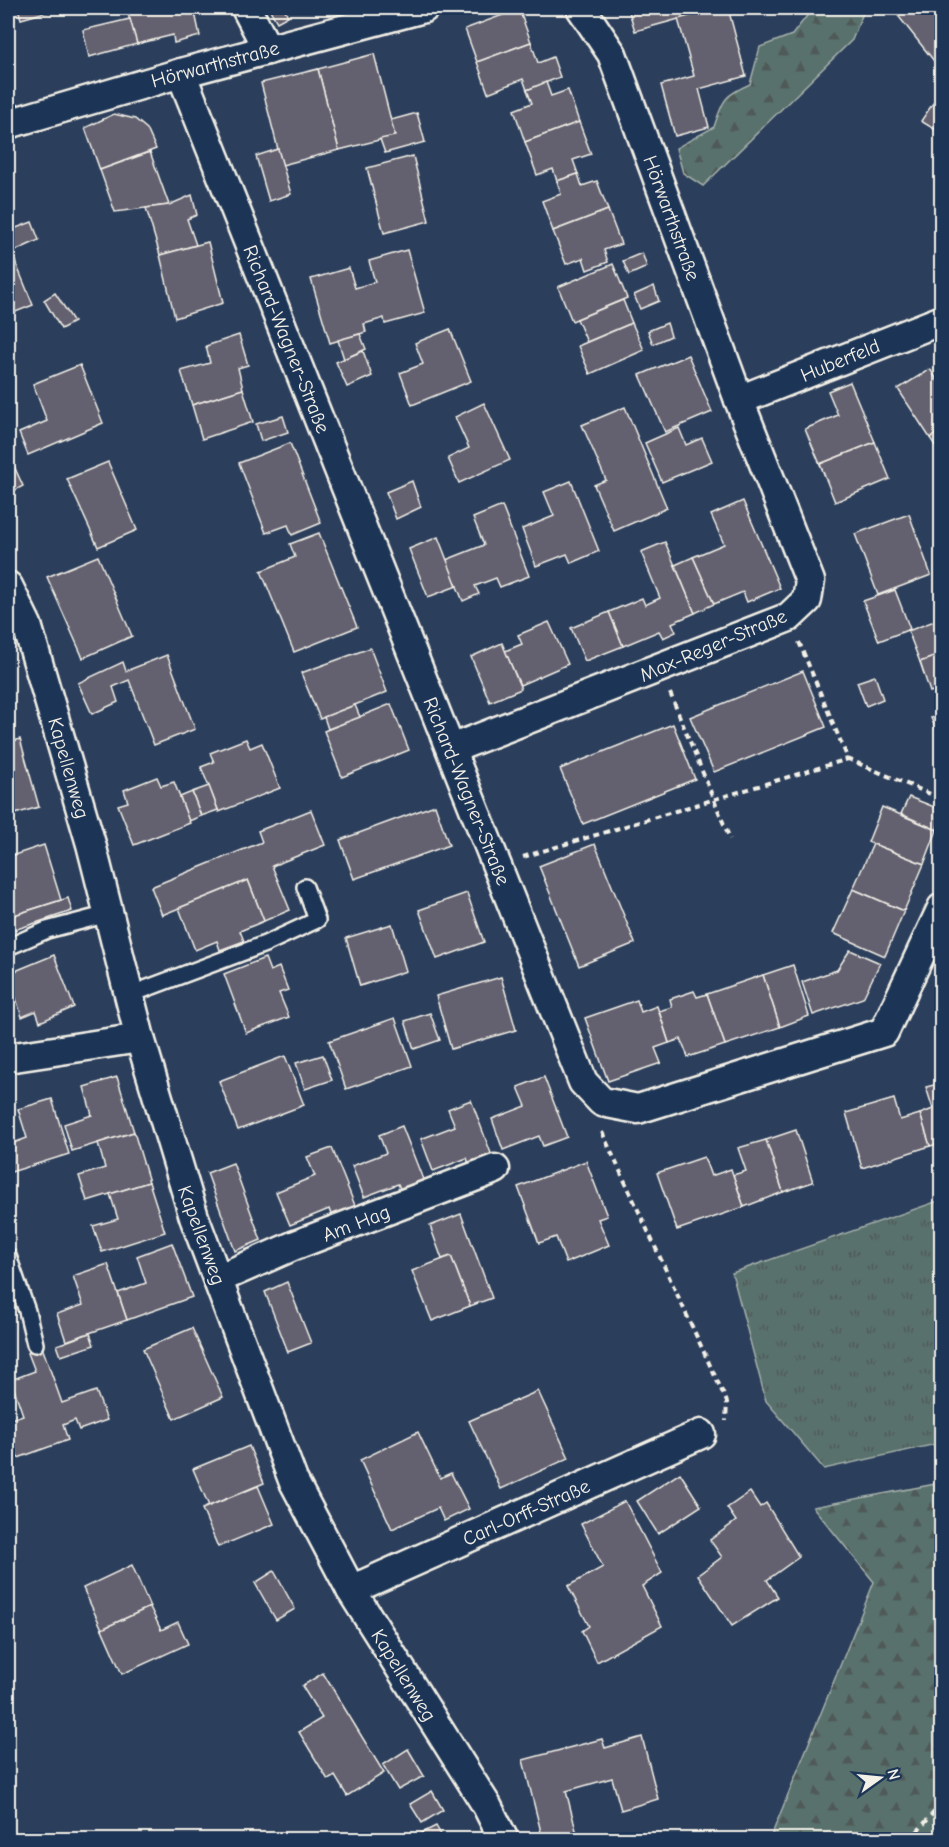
<svg xmlns="http://www.w3.org/2000/svg" width="949" height="1847" viewBox="0 0 949 1847" font-family="'Comic Neue',sans-serif">
  <defs>
    <pattern id="grass-tufts" width="24" height="20" patternUnits="userSpaceOnUse" patternTransform="scale(1.5)"><rect width="24" height="20" fill="#59716d"/><path d="M3 7l-1-3M5 7V3M7 7l1-3M15 17l-1-3M17 17v-4M19 17l1-3" fill="none" stroke="#505a58"/></pattern>
    <pattern id="forest-firs" width="22" height="20" patternUnits="userSpaceOnUse" patternTransform="scale(1.5)"><rect width="22" height="20" fill="#59716d"/><path d="M5 1l3.5 6h-7zM16 11l3.5 6h-7z" fill="#505a58"/></pattern>
  </defs>
  <rect width="100%" height="100%" fill="#2b3e5c"/>
  <filter id="ink" filterUnits="userSpaceOnUse"><feTurbulence type="fractalNoise" baseFrequency=".0167" numOctaves="2"/><feDisplacementMap in="SourceGraphic" scale="12" xChannelSelector="R" yChannelSelector="G"/><feConvolveMatrix kernelMatrix="1 2 1 2 8 2 1 2 1" color-interpolation-filters="sRGB"/></filter>
  <g filter="url(#ink)">
    <polygon fill="url(#grass-tufts)" stroke="#a6b1aa" stroke-width="1.5" points="941,1200 941,1443 824,1469 766,1401 732,1273"/>
    <g fill="url(#forest-firs)" stroke="#a6b1aa" stroke-width="1.5">
      <path d="M 813,8 L 865,8 L 852,40 L 703,186 L 683,173 L 676,148 L 714,127 C 723,100 723,96 750,84 L 760,47 L 792,35 Z"/>
      <polygon points="941,1483 941,1839 770,1839 874,1582 813,1507"/>
    </g>
    <g fill="#646070" stroke="#f4f1e8" stroke-width="1.5">
      <polygon points="18,8 60,8 21,19"/>
      <polygon points="142,8 194,8 200,36 174,43 173,35 137,44 128,14 143,11"/>
      <polygon points="269,8 284,8 288,16 277,22"/>
      <polygon points="628,8 719,8 635,31"/>
      <polygon points="719,8 728,8 746,76 699,89 709,127 675,136 661,85 694,76 678,19"/>
      <polygon points="892,8 942,8 942,71"/>
      <polygon points="519,9 531,42 477,62 465,29"/>
      <polygon points="130,19 137,44 89,57 83,30"/>
      <polygon points="531,42 538,63 553,57 560,77 527,90 523,79 488,93 477,62"/>
      <polygon points="374,54 395,136 339,150 318,69"/>
      <polygon points="318,69 339,150 282,165 261,83"/>
      <polygon points="546,82 551,96 568,90 579,122 525,142 514,110 532,103 527,90"/>
      <polygon points="942,90 942,134 921,121"/>
      <polygon points="417,113 425,142 385,153 380,139 395,136 391,120"/>
      <polygon points="114,114 135,119 147,129 156,149 100,170 85,128"/>
      <polygon points="579,122 591,154 573,160 578,174 557,181 553,169 537,175 525,142"/>
      <polygon points="278,149 291,194 269,201 256,156"/>
      <polygon points="150,152 169,205 115,212 100,170"/>
      <polygon points="413,156 429,221 384,233 367,168"/>
      <polygon points="578,174 582,186 597,181 608,210 553,231 542,201 561,194 557,181"/>
      <polygon points="192,195 197,215 187,219 196,245 160,255 146,208 169,205"/>
      <polygon points="608,210 621,244 604,250 608,262 587,270 583,258 566,264 553,231"/>
      <polygon points="32,222 39,240 8,254 8,231"/>
      <polygon points="208,242 223,303 175,318 160,255"/>
      <polygon points="407,250 425,313 385,324 384,318 364,324 366,332 330,343 311,279 349,268 355,288 375,282 369,261"/>
      <polygon points="642,253 647,267 629,275 623,261"/>
      <polygon points="15,261 33,305 8,315 8,264"/>
      <polygon points="613,264 627,298 572,321 558,287"/>
      <polygon points="654,286 659,301 640,309 634,295"/>
      <polygon points="55,293 74,322 61,329 44,300"/>
      <polygon points="623,300 632,323 587,342 577,319"/>
      <polygon points="632,323 644,350 590,374 578,346"/>
      <polygon points="667,323 671,336 653,344 648,331"/>
      <polygon points="450,329 471,381 412,405 400,373 423,364 415,343"/>
      <polygon points="8,332 14,347 8,349"/>
      <polygon points="360,334 366,349 344,359 338,340"/>
      <polygon points="239,335 248,365 238,368 243,389 192,405 181,371 210,363 206,346"/>
      <polygon points="363,351 372,376 347,387 336,362"/>
      <polygon points="688,355 712,412 665,432 640,375"/>
      <polygon points="80,365 103,423 28,455 19,433 47,421 33,384"/>
      <polygon points="930,369 942,387 942,430 930,438 898,389"/>
      <polygon points="850,382 875,442 820,464 805,429 838,415 828,391"/>
      <polygon points="243,389 253,422 202,439 192,405"/>
      <polygon points="484,403 510,460 459,483 448,458 469,448 455,417"/>
      <polygon points="625,407 667,508 614,531 594,485 606,480 582,425"/>
      <polygon points="283,416 288,432 261,441 256,424"/>
      <polygon points="679,428 686,445 702,438 712,461 662,482 645,443"/>
      <polygon points="942,430 942,456 930,438"/>
      <polygon points="875,442 890,479 835,502 820,464"/>
      <polygon points="290,443 321,523 292,535 288,525 266,533 239,463"/>
      <polygon points="8,453 23,486 8,494"/>
      <polygon points="108,462 137,530 98,547 67,479"/>
      <polygon points="412,481 421,507 396,519 386,492"/>
      <polygon points="571,481 599,551 571,563 567,554 536,566 522,529 554,516 544,492"/>
      <polygon points="743,501 780,588 747,602 743,592 714,604 693,557 724,544 711,515"/>
      <polygon points="502,506 529,576 500,587 496,578 475,586 479,594 463,601 446,560 484,545 473,518"/>
      <polygon points="909,514 931,575 878,595 855,534"/>
      <polygon points="319,533 357,627 294,652 261,571 295,557 290,544"/>
      <polygon points="438,537 457,586 428,597 409,549"/>
      <polygon points="665,542 695,613 672,623 676,632 663,638 659,631 623,646 609,612 642,598 645,605 660,598 641,552"/>
      <polygon points="98,556 132,636 83,658 47,577"/>
      <polygon points="693,557 714,604 695,613 675,565"/>
      <polygon points="895,590 910,629 879,641 863,601"/>
      <polygon points="609,612 623,646 585,661 571,628"/>
      <polygon points="942,618 942,654 920,662 908,631"/>
      <polygon points="549,622 568,664 520,685 505,651 522,644 518,635"/>
      <polygon points="502,643 521,689 490,702 471,657"/>
      <polygon points="370,648 387,692 320,719 301,673"/>
      <polygon points="942,654 942,688 930,692 920,662"/>
      <polygon points="167,655 195,729 154,745 129,680 113,687 118,702 92,714 78,683 123,662 126,671"/>
      <polygon points="803,671 826,727 714,772 690,717"/>
      <polygon points="875,676 883,699 866,706 857,682"/>
      <polygon points="391,704 409,750 342,777 324,731"/>
      <polygon points="355,705 360,717 328,729 324,717"/>
      <polygon points="942,714 942,743 931,718"/>
      <polygon points="673,724 695,779 583,824 560,769"/>
      <polygon points="20,739 39,807 8,816 8,743"/>
      <polygon points="246,739 250,748 262,743 280,788 219,812 201,767 214,762 210,753"/>
      <polygon points="157,777 161,786 174,782 190,823 134,845 118,805 128,802 124,790"/>
      <polygon points="209,786 218,810 201,816 192,792"/>
      <polygon points="192,792 201,816 189,821 180,797"/>
      <polygon points="909,797 942,810 937,830 901,814"/>
      <polygon points="435,805 449,845 354,879 340,840"/>
      <polygon points="882,807 937,830 924,864 868,842"/>
      <polygon points="311,810 325,845 272,866 290,910 264,921 248,880 162,915 151,887 262,842 258,831"/>
      <polygon points="595,844 635,943 579,966 539,866"/>
      <polygon points="873,844 924,864 904,911 853,889"/>
      <polygon points="44,845 61,900 11,916 8,907 8,857"/>
      <polygon points="248,880 264,921 240,931 244,941 220,950 217,941 195,950 179,908"/>
      <polygon points="853,889 904,911 885,956 833,933"/>
      <polygon points="467,893 484,942 437,959 419,910"/>
      <polygon points="68,898 72,911 8,932 8,917"/>
      <polygon points="392,924 406,971 360,986 346,938"/>
      <polygon points="850,950 880,963 863,998 813,1015 802,982 837,970"/>
      <polygon points="54,955 74,1007 40,1022 36,1011 22,1017 8,974"/>
      <polygon points="265,958 270,971 279,967 288,990 279,993 289,1017 246,1033 224,974"/>
      <polygon points="793,965 809,1016 780,1027 763,975"/>
      <polygon points="763,975 780,1027 725,1045 707,994"/>
      <polygon points="501,977 516,1030 451,1049 436,996"/>
      <polygon points="694,991 697,997 707,994 725,1045 688,1057 681,1039 669,1043 659,1011 672,1007 670,999"/>
      <polygon points="637,1000 641,1012 657,1006 669,1043 655,1048 661,1063 608,1081 585,1018"/>
      <polygon points="430,1013 440,1040 414,1049 405,1021"/>
      <polygon points="8,1017 12,1039 8,1040"/>
      <polygon points="395,1018 412,1066 346,1089 329,1041"/>
      <polygon points="323,1055 332,1080 305,1089 296,1063"/>
      <polygon points="285,1056 304,1105 238,1130 219,1081"/>
      <polygon points="117,1077 134,1132 72,1151 64,1124 92,1115 84,1087"/>
      <polygon points="544,1077 567,1137 543,1146 539,1136 503,1150 492,1119 526,1106 518,1087"/>
      <polygon points="942,1083 942,1143 930,1146 920,1114 933,1109 926,1087"/>
      <polygon points="52,1099 69,1154 8,1173 8,1145 27,1138 18,1109"/>
      <polygon points="894,1099 900,1120 920,1114 930,1146 862,1168 846,1113"/>
      <polygon points="471,1100 492,1156 469,1164 467,1158 433,1171 421,1139 455,1126 448,1109"/>
      <polygon points="402,1126 424,1182 401,1191 398,1184 364,1197 352,1166 386,1153 379,1135"/>
      <polygon points="796,1130 813,1182 783,1192 766,1140"/>
      <polygon points="134,1132 149,1182 87,1201 79,1176 105,1168 98,1143"/>
      <polygon points="766,1140 783,1192 744,1207 733,1175 746,1171 738,1148"/>
      <polygon points="332,1148 356,1208 332,1217 329,1209 290,1225 276,1192 315,1176 307,1157"/>
      <polygon points="704,1157 711,1176 731,1169 744,1207 677,1230 657,1173"/>
      <polygon points="586,1161 607,1216 598,1219 609,1245 566,1263 556,1237 539,1243 518,1187"/>
      <polygon points="233,1163 261,1240 235,1251 207,1173"/>
      <polygon points="149,1182 165,1232 102,1252 93,1226 118,1219 110,1194"/>
      <polygon points="461,1214 492,1298 470,1306 451,1256 442,1259 430,1226"/>
      <polygon points="172,1243 192,1297 127,1320 118,1293 146,1283 137,1256"/>
      <polygon points="451,1256 470,1306 432,1321 412,1271"/>
      <polygon points="108,1264 127,1320 66,1341 57,1314 83,1305 73,1276"/>
      <polygon points="8,1275 15,1298 8,1300"/>
      <polygon points="287,1282 311,1343 288,1352 265,1292"/>
      <polygon points="192,1328 223,1397 174,1419 143,1349"/>
      <polygon points="90,1333 94,1345 61,1356 57,1345"/>
      <polygon points="42,1347 62,1403 96,1391 107,1420 79,1430 75,1420 63,1425 68,1440 18,1458 8,1430 8,1420 23,1415 11,1380 35,1371 28,1353"/>
      <polygon points="538,1391 569,1458 501,1489 469,1421"/>
      <polygon points="418,1432 440,1478 451,1473 469,1509 444,1521 438,1508 392,1529 360,1460"/>
      <polygon points="249,1446 264,1483 209,1506 193,1469"/>
      <polygon points="680,1473 701,1506 658,1534 637,1501"/>
      <polygon points="258,1486 274,1524 218,1547 202,1509"/>
      <polygon points="750,1492 760,1507 766,1503 799,1557 767,1580 778,1597 732,1626 698,1575 722,1557 710,1540 736,1521 727,1508"/>
      <polygon points="625,1501 662,1573 642,1586 662,1626 597,1662 582,1631 589,1626 568,1586 603,1567 581,1524"/>
      <polygon points="8,1553 14,1568 8,1571"/>
      <polygon points="132,1565 150,1607 102,1629 83,1588"/>
      <polygon points="274,1571 295,1609 276,1620 255,1583"/>
      <polygon points="150,1607 161,1630 178,1622 188,1644 122,1674 102,1629"/>
      <polygon points="323,1673 384,1773 347,1796 335,1776 328,1780 299,1732 322,1718 302,1686"/>
      <polygon points="642,1737 658,1799 621,1810 612,1778 566,1791 578,1838 543,1840 523,1760 602,1739 605,1748"/>
      <polygon points="408,1749 424,1776 398,1790 383,1765"/>
      <polygon points="432,1791 443,1810 422,1823 410,1804"/>
      <polygon points="436,1826 444,1840 410,1839"/>
    </g>
    <g fill="none" stroke-linecap="round" stroke-linejoin="round">
      <defs>
        <g id="lane">
          <polyline points="8,947 47,930 108,914"/>
          <polyline points="129,995 265,944 317,920 305,887"/>
          <polyline points="8,1256 27,1311 35,1344"/>
        </g>
        <g id="street">
          <polyline points="246,8 268,50"/>
          <polyline points="181,73 583,1082 602,1102 638,1109 884,1032 942,908"/>
          <polyline points="8,124 181,73 424,8"/>
          <polyline points="739,400 942,320"/>
          <polyline points="8,586 27,625 91,844 140,1038 194,1217 293,1480 351,1590 487,1806 504,1840"/>
          <polyline points="451,749 789,617 807,600 810,581 739,400 612,54 581,8"/>
          <polyline points="8,1058 140,1038"/>
          <polyline points="218,1279 293,1246 495,1169"/>
          <polyline points="351,1590 701,1434"/>
        </g>
      </defs>
      <use href="#lane" stroke="#f4f1e8" stroke-width="20"/>
      <use href="#street" stroke="#f4f1e8" stroke-width="33"/>
      <g stroke="#f4f1e8" stroke-width="4" stroke-dasharray="6 4.5" stroke-linecap="butt">
        <polyline points="799,642 848,759 942,799"/>
        <polyline points="670,693 730,839"/>
        <polyline points="523,857 848,759"/>
        <polyline points="602,1132 727,1402 726,1421"/>
        <polyline points="910,1840 942,1803"/>
      </g>
      <use href="#lane" stroke="#1d3557" stroke-width="15"/>
      <use href="#street" stroke="#1d3557" stroke-width="28"/>
    </g>
  </g>
  <g text-anchor="middle" stroke-width="5" stroke-linejoin="round" paint-order="stroke">
    <g font-size="20" fill="#f4f1e8" stroke="#1d3557">
      <text transform="translate(215 64) rotate(-15)" y="7">Hörwarthstraße</text>
      <text transform="translate(672 218) rotate(70)" y="7">Hörwarthstraße</text>
      <text transform="translate(287 339) rotate(68)" y="7">Richard-Wagner-Straße</text>
      <text transform="translate(840 360) rotate(-22)" y="7">Huberfeld</text>
      <text transform="translate(713 645) rotate(-23)" y="7">Max-Reger-Straße</text>
      <text transform="translate(69 768) rotate(74)" y="7">Kapellenweg</text>
      <text transform="translate(467 791) rotate(68)" y="7">Richard-Wagner-Straße</text>
      <text transform="translate(356 1223) rotate(-21)" y="7">Am Hag</text>
      <text transform="translate(202 1235) rotate(70)" y="7">Kapellenweg</text>
      <text transform="translate(526 1512) rotate(-24)" y="7">Carl-Orff-Straße</text>
      <text transform="translate(404 1675) rotate(58)" y="7">Kapellenweg</text>
    </g>
  </g>
  <rect width="949" height="1847" fill="none" stroke="#1d3557" stroke-width="30"/>
  <rect x="15" y="15" width="919" height="1817" fill="none" stroke="#f4f1e8" stroke-width="2" filter="url(#ink)"/>
  <g transform="translate(880 1778) rotate(75)" stroke="#1d3557" stroke-width="4.5" paint-order="stroke">
  <path d="M0-4.5L10 22L0 15L-10 22Z" fill="#f4f1e8"/>
  <text y="-9" font-size="16" font-weight="bold" text-anchor="middle" fill="#f4f1e8">N</text>
  </g>
</svg>
